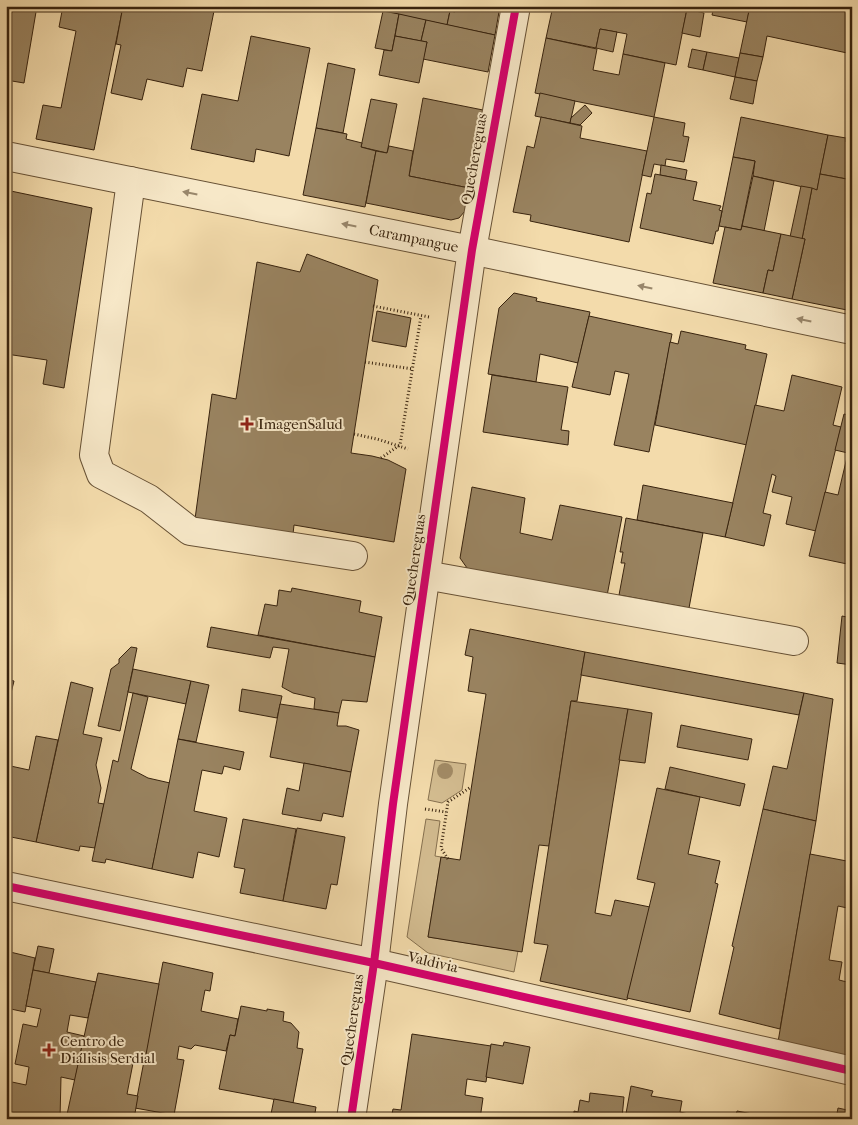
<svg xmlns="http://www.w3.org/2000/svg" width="858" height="1125" viewBox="0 0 858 1125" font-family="'IM FELL French Canon',serif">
  <rect width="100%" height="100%" fill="#f3dbab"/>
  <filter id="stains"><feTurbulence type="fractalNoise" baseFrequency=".004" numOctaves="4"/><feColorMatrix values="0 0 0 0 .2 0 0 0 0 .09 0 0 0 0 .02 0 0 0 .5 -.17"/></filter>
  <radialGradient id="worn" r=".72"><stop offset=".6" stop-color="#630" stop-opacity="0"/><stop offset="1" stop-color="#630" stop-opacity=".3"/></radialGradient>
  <g fill="#d3bc90" stroke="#86704f">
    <polygon points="435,760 466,764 462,790 442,803 428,800"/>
    <polygon points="426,819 440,821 435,856 441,857 428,937 518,951 514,972 428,953 407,937"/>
  </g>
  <g fill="#998360" stroke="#38230e">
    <polygon points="6,6 37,6 24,83 6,80"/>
    <polygon points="63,6 94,6 122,12 94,150 36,139 43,105 61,108 76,31 59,27"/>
    <polygon points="94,6 123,6 122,12"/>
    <polygon points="123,6 215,6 202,71 187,68 183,87 147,79 142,100 111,93 121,45 116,44"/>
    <polygon points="373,6 426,6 450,11 447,25 373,9"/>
    <polygon points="426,6 451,6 450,11"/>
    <polygon points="456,6 500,6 495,35 447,25 450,11 455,12"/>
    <polygon points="553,6 671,6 687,9 676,65 623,54 627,34 600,29 596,48 546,38"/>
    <polygon points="714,6 750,6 747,22 712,15"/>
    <polygon points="750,6 852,6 852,54 767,36 763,57 740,53"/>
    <polygon points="687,9 704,13 700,37 682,33"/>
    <polygon points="383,11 399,14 392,51 375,48"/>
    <polygon points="399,14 426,20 421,41 395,36"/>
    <polygon points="426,20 495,35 488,72 423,59 427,42 421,41"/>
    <polygon points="600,29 617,32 613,52 596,48"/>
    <polygon points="251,36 310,48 289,156 256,149 254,162 191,149 202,94 238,101"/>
    <polygon points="395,36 427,42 419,83 379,75 384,50 392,51"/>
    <polygon points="546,38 597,49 593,70 619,75 623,54 665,63 654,117 535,93"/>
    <polygon points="692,49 707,52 703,70 688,67"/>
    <polygon points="707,52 739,58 735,77 703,70"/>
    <polygon points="740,53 763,57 757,81 735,77"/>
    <polygon points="328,63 355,69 343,133 316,128"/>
    <polygon points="735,77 757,81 753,104 730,99"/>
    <polygon points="540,93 575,101 570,123 535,116"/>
    <polygon points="423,98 483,110 469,188 409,176"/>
    <polygon points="371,99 397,104 387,153 361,147"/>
    <polygon points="585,105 592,113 580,125 570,123 571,118"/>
    <polygon points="852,113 852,144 846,142"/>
    <polygon points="541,117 582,126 580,138 647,151 629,242 530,221 531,215 513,212 527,146 534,148"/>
    <polygon points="654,117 685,123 683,136 689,137 684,162 666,159 665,166 654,164 651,177 642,175"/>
    <polygon points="741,117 828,135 817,190 753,176 755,161 733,157"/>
    <polygon points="316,128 347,134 346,139 362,143 361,147 376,151 365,207 303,195"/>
    <polygon points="828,135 846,138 846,142 852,144 852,180 820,174"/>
    <polygon points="389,146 413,151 409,176 469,188 465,211 459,218 451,220 366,203 376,151 387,153"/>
    <polygon points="733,157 755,161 741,230 719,226"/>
    <polygon points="661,165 687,170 685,180 660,175"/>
    <polygon points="655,174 697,182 693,200 721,206 719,210 722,211 718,231 716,231 713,244 640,228 647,193 651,194"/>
    <polygon points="820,174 852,180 852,311 792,299 805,239 802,239 812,188 817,190"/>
    <polygon points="753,176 774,181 764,231 742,226"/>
    <polygon points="801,186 812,188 802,239 790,237"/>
    <polygon points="6,190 92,208 64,388 43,384 47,360 6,354"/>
    <polygon points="742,226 781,234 773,271 768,270 763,293 713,283 725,227 741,230"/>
    <polygon points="781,234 805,239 792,299 763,293 768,270 773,271"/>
    <polygon points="307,254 378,280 351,453 372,456 388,460 406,469 394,542 294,525 293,534 195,519 212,394 236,399 257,262 300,272"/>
    <polygon points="514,293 537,298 536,301 590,312 578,363 540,354 536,382 488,374 499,308"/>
    <polygon points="377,311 411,318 406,347 372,341"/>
    <polygon points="589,316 672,334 649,452 614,445 629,374 615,371 610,395 572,387"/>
    <polygon points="681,331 746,345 745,349 767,354 747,445 655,425 670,342 678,344"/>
    <polygon points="492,375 568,387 561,430 569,431 568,445 483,432"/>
    <polygon points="792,375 842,387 833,425 841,427 816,531 786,524 792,497 772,492 776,476 772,474 763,513 771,515 764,546 725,537 755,405 784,411"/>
    <polygon points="844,414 852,416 852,565 809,556 825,492 838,495 848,453 835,450"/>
    <polygon points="643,485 733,503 725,537 637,520"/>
    <polygon points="472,487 525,498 520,533 552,540 560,505 622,517 606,601 472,575 460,558"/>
    <polygon points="626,518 703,533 689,608 619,595 625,563 621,563 623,552 620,552"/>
    <polygon points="292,588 361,601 359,612 382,617 375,657 258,635 265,604 277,606 279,590 291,592"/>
    <polygon points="842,616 852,618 852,665 837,663"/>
    <polygon points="211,627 375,657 367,702 342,700 339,713 314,709 315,698 293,693 282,687 289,649 273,647 270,658 207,647"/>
    <polygon points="470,629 585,652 577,701 571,701 549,846 539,845 522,952 428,937 441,857 460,860 486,694 468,691 473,657 465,655"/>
    <polygon points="131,647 137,648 120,731 98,726 111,669 119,663 119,659"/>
    <polygon points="585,652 804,693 799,715 581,675"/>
    <polygon points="133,669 191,681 186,704 128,692"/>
    <polygon points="6,679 14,681 6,713"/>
    <polygon points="191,681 209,685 196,742 178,739"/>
    <polygon points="71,682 93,688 83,734 102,738 96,765 101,788 98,803 104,804 95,848 80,846 79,851 36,842"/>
    <polygon points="242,689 282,696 277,718 239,711"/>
    <polygon points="133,693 148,697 131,769 148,778 170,783 152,869 106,859 105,863 92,861 113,760 118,762"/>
    <polygon points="804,693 833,699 816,821 763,809 773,766 787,769"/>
    <polygon points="571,701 628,709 595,913 611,916 615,900 650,907 627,1000 540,981 548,945 534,943"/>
    <polygon points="280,704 339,713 337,726 346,726 359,730 351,772 270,757"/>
    <polygon points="628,709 652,713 645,763 619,760"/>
    <polygon points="681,725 752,739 748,760 677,747"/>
    <polygon points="36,736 58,740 36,842 6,836 6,765 29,770"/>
    <polygon points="178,739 244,752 240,770 224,766 222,774 202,770 194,811 227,818 219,857 198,852 193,878 152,869"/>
    <polygon points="304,763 351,772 343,817 323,813 321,821 282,814 287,788 299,791"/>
    <polygon points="670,767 745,784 740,806 665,789"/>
    <polygon points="657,788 700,797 688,854 720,861 715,883 718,884 690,1012 627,998 655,883 637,879"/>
    <polygon points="763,809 816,821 780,1029 719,1014 734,947 732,946"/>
    <polygon points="243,819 296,829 283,901 240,893 245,869 234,867"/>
    <polygon points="297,828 345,837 337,885 331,884 326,909 283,901"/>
    <polygon points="810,854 852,862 852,909 838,906 829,960 842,962 839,980 847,982 852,957 852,1057 778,1042"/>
    <polygon points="38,946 54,949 49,973 33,970"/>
    <polygon points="6,951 35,958 25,1012 6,1008"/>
    <polygon points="163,962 213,973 210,991 205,990 201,1011 238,1019 235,1036 230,1035 226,1051 195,1045 191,1049 179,1046 177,1059 184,1060 174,1115 135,1108"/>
    <polygon points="33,970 96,982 88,1018 70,1015 67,1032 84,1036 75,1080 61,1077 60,1119 6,1119 12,1082 26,1085 29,1067 15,1064 23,1024 37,1027 41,1009 26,1006"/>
    <polygon points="98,973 159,984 145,1060 134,1058 127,1094 138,1096 134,1119 66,1119"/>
    <polygon points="241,1006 267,1011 267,1009 284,1012 283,1021 291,1023 299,1032 297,1048 303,1049 293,1103 219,1089 230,1035 235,1036"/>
    <polygon points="412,1034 491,1046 486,1082 467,1079 465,1095 483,1098 480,1119 391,1119 393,1109 401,1110"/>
    <polygon points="504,1042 530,1047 523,1084 486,1077 491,1044 503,1046"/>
    <polygon points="631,1086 653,1091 651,1096 682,1101 680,1112 709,1119 625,1119"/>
    <polygon points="590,1093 624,1097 622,1118 574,1119 574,1111 578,1112 580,1100 589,1102"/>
    <polygon points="274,1099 316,1107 314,1119 270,1119"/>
    <polygon points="838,1108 852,1111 852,1119 836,1119"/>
    <polygon points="737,1111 778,1119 735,1119"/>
  </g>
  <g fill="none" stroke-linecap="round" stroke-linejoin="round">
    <defs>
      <g id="minor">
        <path id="s1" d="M 6,156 L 466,249 L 852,330"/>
        <polyline points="131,181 94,455 101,474 149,499 190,531 353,556"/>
        <polyline points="425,575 794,641"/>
        <polyline points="6,886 374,963 852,1071"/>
        <polyline points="351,1119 374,963 393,804 472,250 516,6"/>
      </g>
    </defs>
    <use href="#minor" stroke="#675135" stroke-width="30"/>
    <g stroke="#38230e" stroke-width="3" stroke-dasharray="1 2.5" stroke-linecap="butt">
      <polyline points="373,306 429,317"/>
      <polyline points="365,362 413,369"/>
      <polyline points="354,434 377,439 408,449"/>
      <polyline points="381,458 400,445 421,316"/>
      <polyline points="425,809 446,812"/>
      <polyline points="448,859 441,848 448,802 471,787"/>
    </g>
    <use href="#minor" stroke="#f7e8c8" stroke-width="28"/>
    <defs>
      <g id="cycleway">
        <polyline points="6,886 374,963 852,1071"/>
        <polyline points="351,1119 374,963 393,804 472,250 516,6"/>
      </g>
    </defs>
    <use href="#cycleway" stroke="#f7e8c8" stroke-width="11"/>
    <use href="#cycleway" stroke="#d6006c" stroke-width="8"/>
  </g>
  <circle fill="#a28b66" cx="445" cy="771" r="8"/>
  <defs><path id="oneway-solid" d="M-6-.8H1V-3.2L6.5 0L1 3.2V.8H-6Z" transform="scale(1.25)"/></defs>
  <g fill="#98866b">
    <use href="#oneway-solid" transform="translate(190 193) rotate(-169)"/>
    <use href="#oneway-solid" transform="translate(349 225) rotate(-169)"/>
    <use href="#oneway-solid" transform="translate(645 287) rotate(-168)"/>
    <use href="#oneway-solid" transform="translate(804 320) rotate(-168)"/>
  </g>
  <g fill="#8f2418" stroke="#f7e8c8" stroke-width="2">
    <path d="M244.5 416.5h5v5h5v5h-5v5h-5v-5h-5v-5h5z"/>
    <path d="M46.5 1042.5h5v5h5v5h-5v5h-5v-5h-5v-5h5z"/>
  </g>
  <g text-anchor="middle" stroke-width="4" stroke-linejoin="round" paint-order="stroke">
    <g font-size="15" fill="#38230e" stroke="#f7e8c8">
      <text transform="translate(474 159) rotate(-80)" y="5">Quechereguas</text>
      <text dy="5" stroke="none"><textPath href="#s1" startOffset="416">Carampangue</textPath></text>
      <text transform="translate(414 560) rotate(-82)" y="5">Quechereguas</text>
      <text transform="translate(433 962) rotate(13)" y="5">Valdivia</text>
      <text transform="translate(352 1020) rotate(-82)" y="5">Quechereguas</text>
    </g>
    <g font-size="15" fill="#38230e" stroke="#f7e8c8" text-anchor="start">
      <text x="258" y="429">ImagenSalud</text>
      <text x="60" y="1046">Centro de<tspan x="60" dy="17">Diálisis Serdial</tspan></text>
    </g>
  </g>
  <rect width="858" height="1125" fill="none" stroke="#f3dbab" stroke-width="25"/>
  <rect x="8" y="8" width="843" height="1110" fill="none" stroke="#38230e" stroke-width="2.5"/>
  <rect x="12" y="12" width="833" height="1100" fill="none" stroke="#38230e"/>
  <rect width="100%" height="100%" filter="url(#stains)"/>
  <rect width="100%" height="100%" fill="url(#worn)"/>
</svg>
